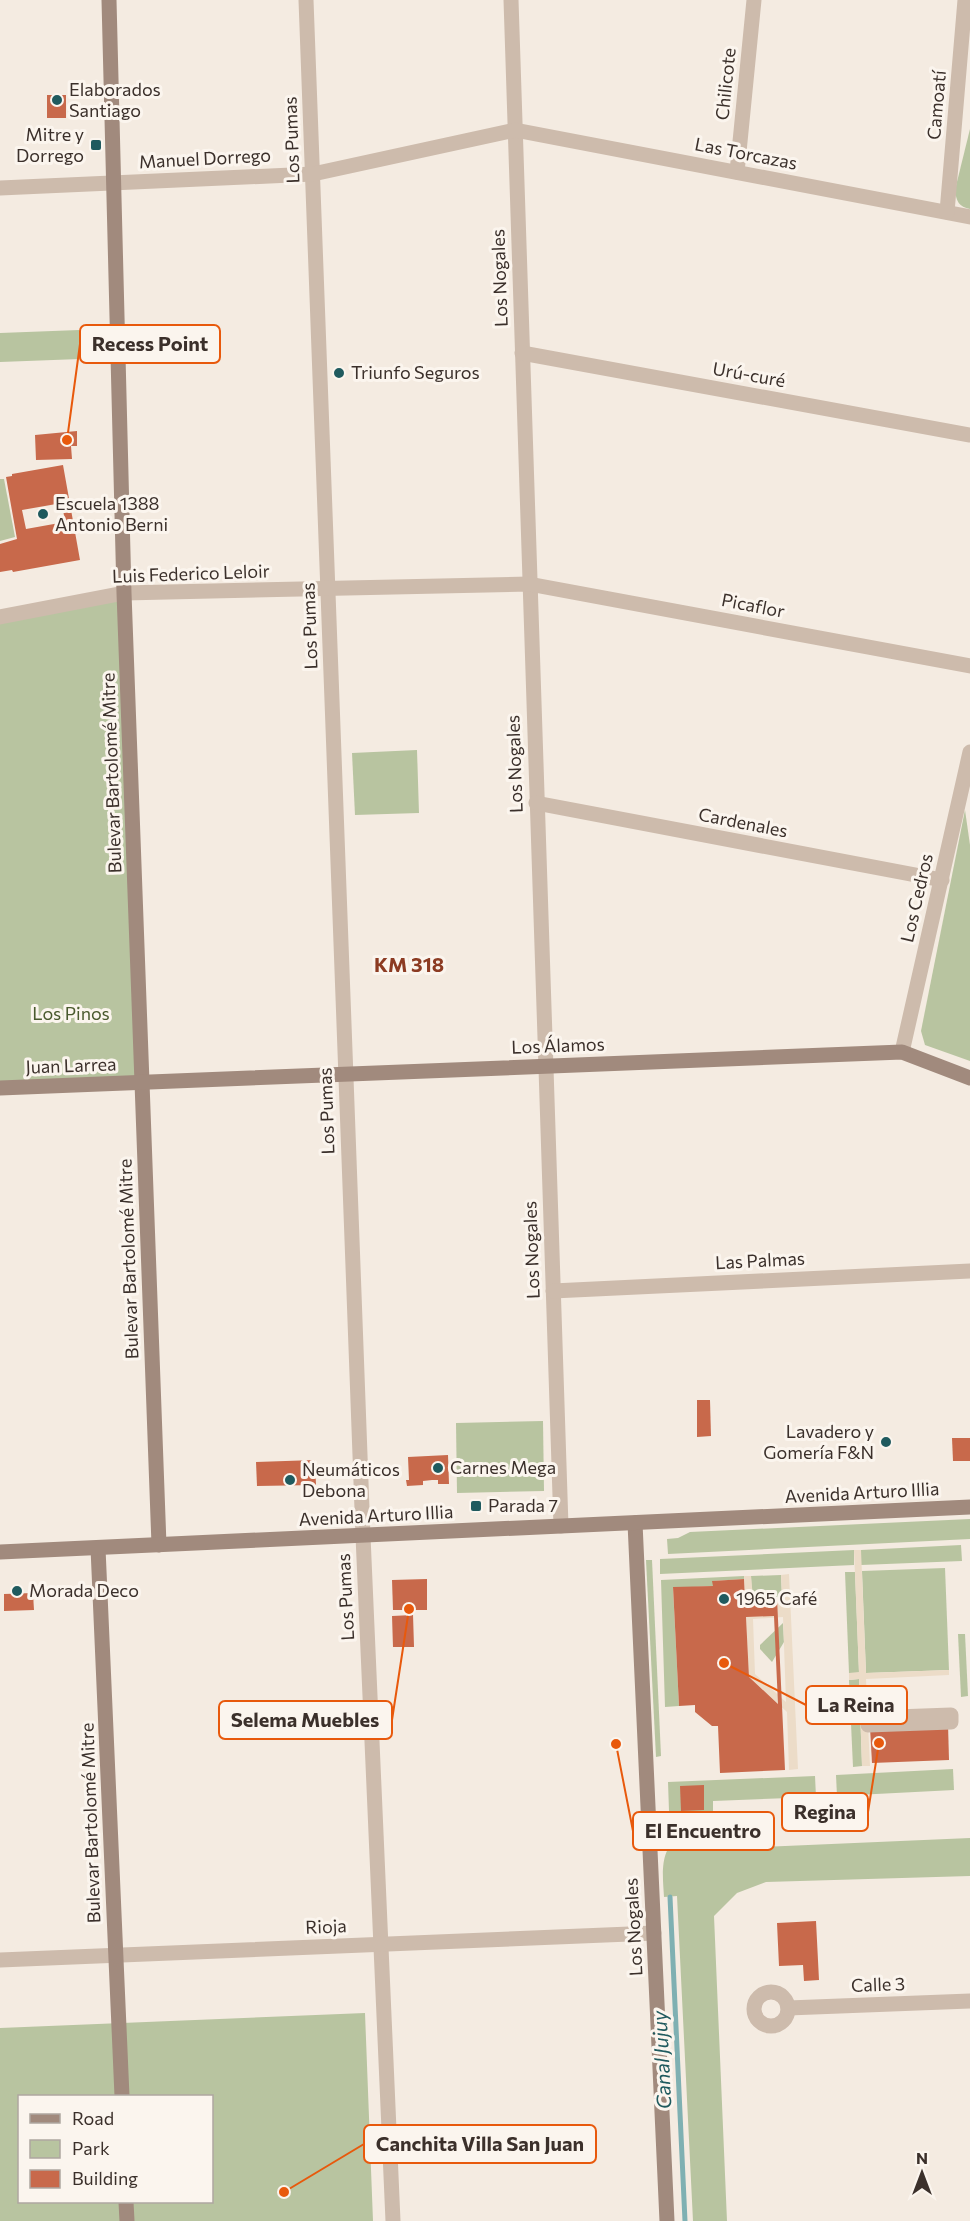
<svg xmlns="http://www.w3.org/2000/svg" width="970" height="2221" viewBox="0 0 970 2221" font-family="Commissioner,sans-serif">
  <rect width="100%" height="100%" fill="#f4ebe1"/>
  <g fill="#b8c4a0" fill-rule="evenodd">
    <path d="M 970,129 L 970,209 C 959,207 956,201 955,190 Z"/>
    <polygon points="79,330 80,359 0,362 0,333"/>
    <polygon points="0,479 4,479 15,537 0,541"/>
    <polygon points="124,593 143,1082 0,1088 0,617"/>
    <polygon points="417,750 419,813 355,815 352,753"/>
    <polygon points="965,810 970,845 970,1061 925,1045 921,1031"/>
    <polygon points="543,1421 544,1491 457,1493 456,1423"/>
    <polygon points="970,1519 970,1539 668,1554 667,1539 678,1538 690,1532"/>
    <polygon points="961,1545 962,1561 861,1565 861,1550"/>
    <polygon points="854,1550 854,1565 660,1574 660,1559"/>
    <polygon points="646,1560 652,1560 661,1756 656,1757"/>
    <polygon points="945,1568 949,1670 866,1673 862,1571"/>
    <polygon points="845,1572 855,1572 859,1673 849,1673"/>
    <polygon points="781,1575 782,1597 752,1598 751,1576"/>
    <polygon points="744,1576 744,1579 713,1581 713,1586 673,1588 679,1706 665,1707 661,1580"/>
    <polygon points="783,1623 784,1642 772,1662 760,1649 760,1645"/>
    <polygon points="958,1634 965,1634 968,1696 961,1697"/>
    <polygon points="859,1679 862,1766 853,1767 849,1680"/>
    <polygon points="953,1769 954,1790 837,1796 836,1775"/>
    <polygon points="815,1776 816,1797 713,1801 713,1815 677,1816 669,1811 668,1782"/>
    <path d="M 715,1836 L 716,1849 L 970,1838 L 970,1876 L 766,1882 L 737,1893 L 714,1916 L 727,2221 L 693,2221 L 677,1896 L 664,1897 C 663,1878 658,1845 682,1838 C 691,1835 705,1837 715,1836 Z"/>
    <path d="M 365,2013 L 373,2221 L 0,2221 L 0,2028 ZM 20,2096 L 212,2096 L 212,2202 L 20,2202 Z"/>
  </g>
  <g fill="#ecdcc8" fill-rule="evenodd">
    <polygon points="854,1550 861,1550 866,1673 949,1670 949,1675 866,1679 870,1766 862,1766 859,1679 849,1680 849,1673 859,1672"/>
    <path d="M 789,1574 L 798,1769 L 789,1770 L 787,1712 L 749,1677 L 744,1576 L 751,1576 L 753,1598 L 782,1597 L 781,1575 ZM 783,1617 L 786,1702 L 755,1674 L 753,1619 Z"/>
  </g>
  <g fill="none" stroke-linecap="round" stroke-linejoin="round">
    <polyline stroke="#7fb0b2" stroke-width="5" points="670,1897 685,2221"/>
  </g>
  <g fill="#c8694b" fill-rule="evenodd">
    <rect x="47" y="95" width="19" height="23"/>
    <polygon points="77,431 77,446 71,446 72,459 36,460 35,435"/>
    <path d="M 63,465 L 80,560 L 13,572 L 12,570 L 0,572 L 0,544 L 17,539 L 6,477 L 12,476 L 12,474 ZM 62,503 L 65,522 L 26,529 L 22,510 Z"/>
    <polygon points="697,1400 710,1400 711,1436 697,1437"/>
    <polygon points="952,1438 970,1438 970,1461 953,1461"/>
    <polygon points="448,1455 449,1484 438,1484 438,1480 432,1480 423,1481 423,1485 407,1486 406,1480 409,1480 408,1457"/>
    <polygon points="315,1460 316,1485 257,1486 256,1462"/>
    <polygon points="427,1579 427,1610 393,1610 392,1580"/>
    <path d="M 744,1579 L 745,1600 L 777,1598 L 785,1770 L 720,1773 L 718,1726 L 712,1726 L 695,1712 L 695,1705 L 679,1706 L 673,1587 L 713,1586 L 712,1581 ZM 774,1616 L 778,1704 L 749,1677 L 746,1617 Z"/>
    <polygon points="33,1593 34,1610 4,1611 4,1594"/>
    <polygon points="413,1615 414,1647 393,1647 392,1616"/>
    <polygon points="948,1724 949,1760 872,1763 870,1727"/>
    <polygon points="704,1785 704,1810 681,1811 680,1786"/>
    <polygon points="816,1921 819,1980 804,1981 803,1965 779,1966 777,1923"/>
  </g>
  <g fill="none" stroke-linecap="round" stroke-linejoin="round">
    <g stroke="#cdbbac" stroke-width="15">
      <polyline points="306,0 363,1536 393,2221"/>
      <polyline points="511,0 561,1526"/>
      <polyline points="737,172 754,0"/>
      <polyline points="0,188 313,174 515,130 970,217"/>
      <polyline points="947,212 965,0"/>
      <polyline points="522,353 970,435"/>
      <polyline points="0,617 124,593 529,584 970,666"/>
      <polyline points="536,803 942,880"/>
      <polyline points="902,1052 970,752"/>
      <polyline points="553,1291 970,1271"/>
      <polygon points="951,1715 951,1722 868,1725 868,1718"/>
      <polyline points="0,1960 654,1933"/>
      <circle cx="771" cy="2009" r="17"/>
      <polyline points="788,2008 970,2001"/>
    </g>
    <g stroke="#a18a7d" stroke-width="15">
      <polyline points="109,0 124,593 159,1545"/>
      <polyline points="0,1088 902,1052 970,1078"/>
      <polyline points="635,1523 667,2221"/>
      <polyline points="98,1548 122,2096"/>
      <polyline points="0,1552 970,1507"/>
      <polyline points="126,2202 127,2221"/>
    </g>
  </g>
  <g fill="#1f5a5e" stroke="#fbf5ee" stroke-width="2">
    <circle cx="57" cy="100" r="6"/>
    <rect x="90" y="139" width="12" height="12" rx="3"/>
    <circle cx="339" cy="373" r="6"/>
    <circle cx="43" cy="514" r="6"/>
    <circle cx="886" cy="1442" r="6"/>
    <circle cx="438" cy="1468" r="6"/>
    <circle cx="290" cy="1480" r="6"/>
    <rect x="470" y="1500" width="12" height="12" rx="3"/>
    <circle cx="17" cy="1591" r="6"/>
    <circle cx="724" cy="1599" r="6"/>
  </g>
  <g text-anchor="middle" stroke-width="6" stroke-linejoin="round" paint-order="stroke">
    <g font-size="18" fill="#3b302b" stroke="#fbf5ee">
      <text transform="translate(726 84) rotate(-84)" y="6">Chilicote</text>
      <text transform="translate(937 105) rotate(-85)" y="6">Camoatí</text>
      <text transform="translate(292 140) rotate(-92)" y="6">Los Pumas</text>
      <text transform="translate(746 154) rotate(11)" y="6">Las Torcazas</text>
      <text transform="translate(205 159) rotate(-3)" y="6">Manuel Dorrego</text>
      <text transform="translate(500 278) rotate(-92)" y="6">Los Nogales</text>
      <text transform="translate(749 375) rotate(10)" y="6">Urú-curé</text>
      <text transform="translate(191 574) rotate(-2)" y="6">Luis Federico Leloir</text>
      <text transform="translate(753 606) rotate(11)" y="6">Picaflor</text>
      <text transform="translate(310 626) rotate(-92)" y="6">Los Pumas</text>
      <text transform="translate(515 764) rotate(-92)" y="6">Los Nogales</text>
      <text transform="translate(112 773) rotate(-92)" y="6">Bulevar Bartolomé Mitre</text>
      <text transform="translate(743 823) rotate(11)" y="6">Cardenales</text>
      <text transform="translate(917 898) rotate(-77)" y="6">Los Cedros</text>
      <text transform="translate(558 1046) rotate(-2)" y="6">Los Álamos</text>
      <text transform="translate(71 1066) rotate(-2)" y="6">Juan Larrea</text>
      <text transform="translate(327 1111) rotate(-92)" y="6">Los Pumas</text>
      <text transform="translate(532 1250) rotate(-92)" y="6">Los Nogales</text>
      <text transform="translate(129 1259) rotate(-92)" y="6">Bulevar Bartolomé Mitre</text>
      <text transform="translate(760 1261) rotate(-3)" y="6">Las Palmas</text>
      <text transform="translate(862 1493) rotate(-3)" y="6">Avenida Arturo Illia</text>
      <text transform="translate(376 1516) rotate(-3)" y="6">Avenida Arturo Illia</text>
      <text transform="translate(346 1597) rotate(-93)" y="6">Los Pumas</text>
      <text transform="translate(91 1823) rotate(-92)" y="6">Bulevar Bartolomé Mitre</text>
      <text transform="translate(326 1927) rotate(-2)" y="6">Rioja</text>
      <text transform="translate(634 1927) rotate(-93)" y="6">Los Nogales</text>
      <text transform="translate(878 1985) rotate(-2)" y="6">Calle 3</text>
    </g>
    <g font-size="18" fill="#3b302b" stroke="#fbf5ee" text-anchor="start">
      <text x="69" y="96">Elaborados<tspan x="69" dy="21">Santiago</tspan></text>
      <text x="84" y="141" text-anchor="end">Mitre y<tspan x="84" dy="21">Dorrego</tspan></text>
      <text x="351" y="379">Triunfo Seguros</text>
      <text x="55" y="510">Escuela 1388<tspan x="55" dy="21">Antonio Berni</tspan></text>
      <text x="874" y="1438" text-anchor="end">Lavadero y<tspan x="874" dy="21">Gomería F&amp;N</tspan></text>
      <text x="450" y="1474">Carnes Mega</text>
      <text x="302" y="1476">Neumáticos<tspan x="302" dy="21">Debona</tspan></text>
      <text x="488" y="1512">Parada 7</text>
      <text x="29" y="1597">Morada Deco</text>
      <text x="736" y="1605">1965 Café</text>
    </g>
    <g font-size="18" fill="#4a5a2e" stroke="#fbf5ee">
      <text x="71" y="1020">Los Pinos</text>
    </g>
    <g font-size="20" font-weight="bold" fill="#8c3b22" stroke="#fbf5ee">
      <text x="409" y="972">KM 318</text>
    </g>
    <g font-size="20" font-style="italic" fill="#1f5a5e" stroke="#fbf5ee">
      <text transform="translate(662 2060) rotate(-93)" y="7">Canal Jujuy</text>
    </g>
  </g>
  <path fill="none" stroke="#e8590c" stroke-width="2" d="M67 440L80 344M724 1663L806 1705M409 1609L392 1720M879 1743L868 1812M616 1744L633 1831M284 2192L364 2144"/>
  <g fill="#e8590c" stroke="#fbf5ee" stroke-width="2">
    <circle cx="67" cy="440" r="6"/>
    <circle cx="724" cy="1663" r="6"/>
    <circle cx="409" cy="1609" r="6"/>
    <circle cx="879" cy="1743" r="6"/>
    <circle cx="616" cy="1744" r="6"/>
    <circle cx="284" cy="2192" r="6"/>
  </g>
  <g fill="#fbf5ee" stroke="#e8590c" stroke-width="2">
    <rect x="80" y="325" width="140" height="38" rx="6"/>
    <rect x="806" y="1686" width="101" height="38" rx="6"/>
    <rect x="219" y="1701" width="173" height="38" rx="6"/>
    <rect x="782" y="1793" width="86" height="38" rx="6"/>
    <rect x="633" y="1812" width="141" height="38" rx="6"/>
    <rect x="364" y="2125" width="232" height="38" rx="6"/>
  </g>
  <g font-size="20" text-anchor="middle" font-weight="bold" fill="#3b302b">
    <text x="150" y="351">Recess Point</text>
    <text x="856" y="1712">La Reina</text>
    <text x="305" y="1727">Selema Muebles</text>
    <text x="825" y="1819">Regina</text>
    <text x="703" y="1838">El Encuentro</text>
    <text x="480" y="2151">Canchita Villa San Juan</text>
  </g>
  <rect x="18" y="2095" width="195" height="108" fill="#fbf5ee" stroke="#aea6a0" stroke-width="1.5"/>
  <rect x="30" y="2114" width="30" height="9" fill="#a18a7d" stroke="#aea6a0" stroke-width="1.5"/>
  <text x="72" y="2125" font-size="18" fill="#3b302b">Road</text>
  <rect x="30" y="2140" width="30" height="18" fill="#b8c4a0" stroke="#aea6a0" stroke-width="1.5"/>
  <text x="72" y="2155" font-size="18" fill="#3b302b">Park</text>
  <rect x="30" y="2170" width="30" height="18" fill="#c8694b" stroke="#aea6a0" stroke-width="1.5"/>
  <text x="72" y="2185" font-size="18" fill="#3b302b">Building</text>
  <g transform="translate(922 2173)" stroke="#fbf5ee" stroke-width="4.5" paint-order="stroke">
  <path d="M0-4.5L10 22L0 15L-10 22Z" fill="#3b302b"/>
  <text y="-9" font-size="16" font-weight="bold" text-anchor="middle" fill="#3b302b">N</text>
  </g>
</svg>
